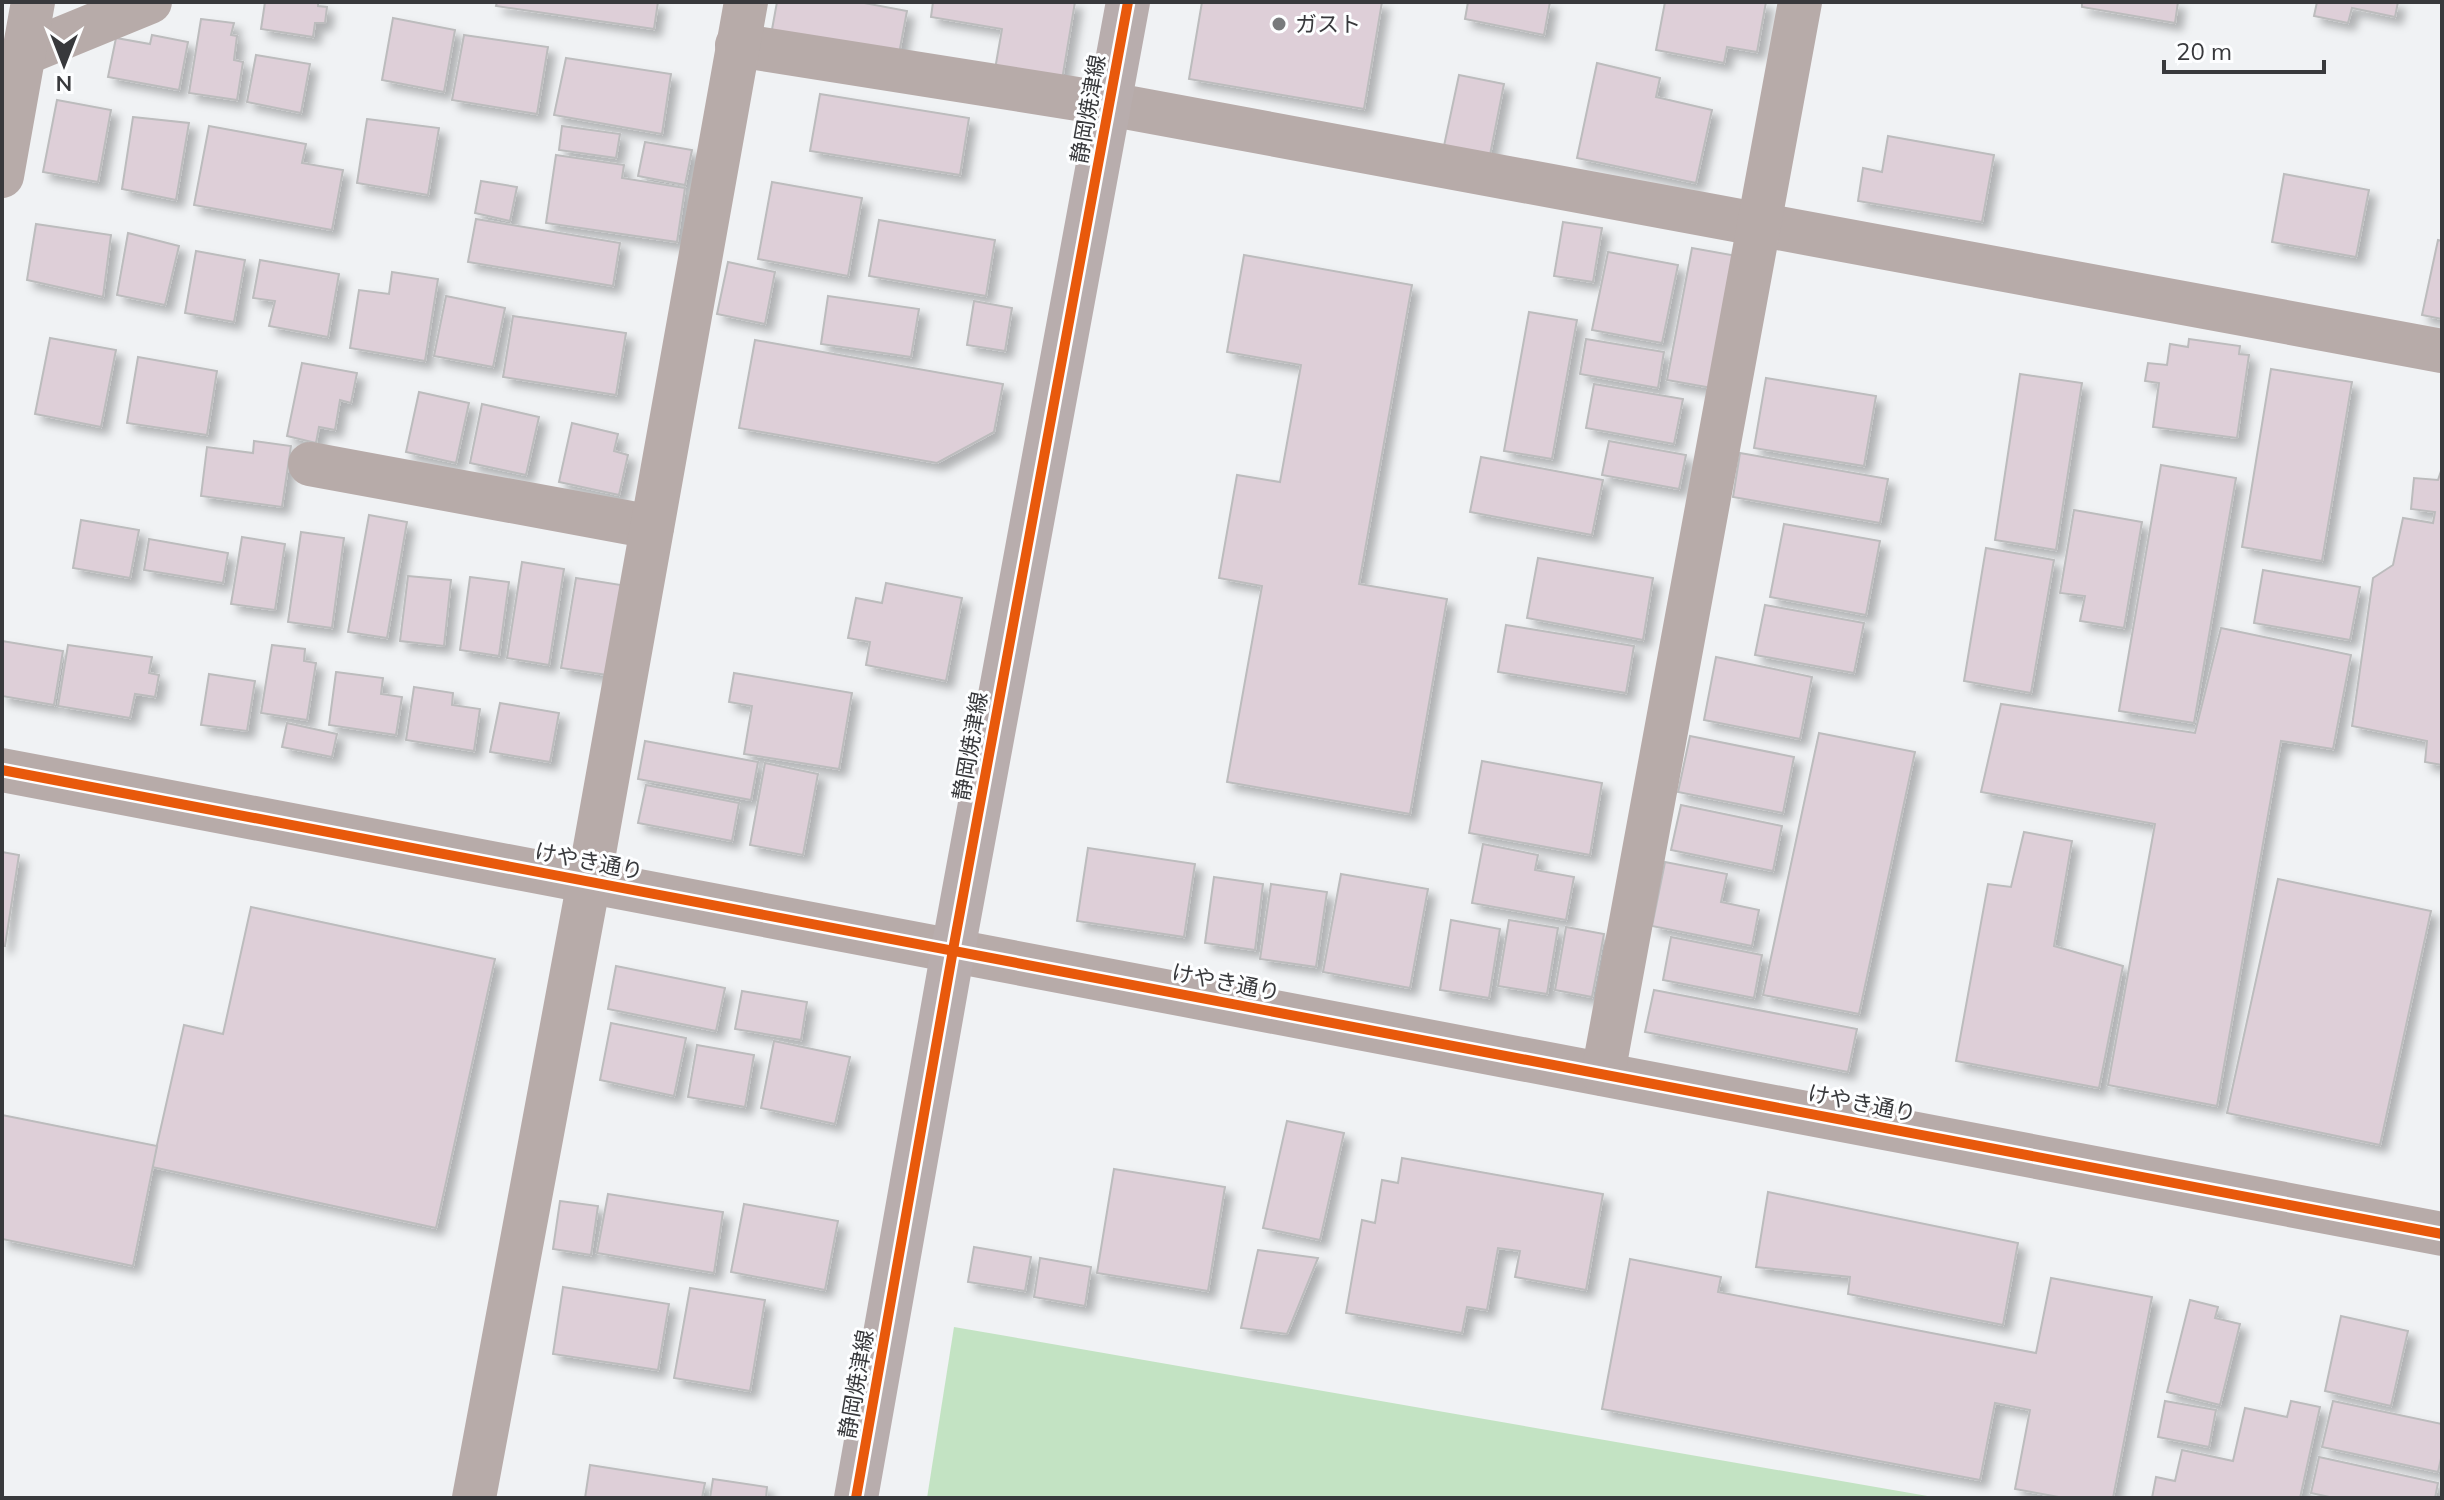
<svg xmlns="http://www.w3.org/2000/svg" width="2444" height="1500" viewBox="0 0 2444 1500" font-family="Mulish,'Noto Sans JP',sans-serif">
  <defs>
    <filter id="shadow"><feDropShadow dx="7" dy="7" stdDeviation="4" flood-color="#0004"/></filter>
  </defs>
  <rect width="100%" height="100%" fill="#f0f2f4"/>
  <polygon fill="#c3e3c3" points="954,1327 1939,1498 927,1498"/>
  <g fill="#decfd8" stroke="#bcbcbd" stroke-width="2" filter="url(#shadow)">
    <polygon points="265,2 318,2 318,6 327,7 325,23 315,23 313,37 261,29"/>
    <polygon points="497,2 658,2 654,29 496,6"/>
    <polygon points="777,2 859,2 907,11 898,59 771,35"/>
    <polygon points="933,2 1075,2 1060,92 993,81 1002,29 931,17"/>
    <polygon points="1202,2 1382,2 1364,109 1189,79"/>
    <polygon points="1468,2 1550,2 1544,35 1465,19"/>
    <polygon points="1665,2 1766,2 1757,52 1727,47 1724,63 1656,50"/>
    <polygon points="2082,2 2178,2 2175,23 2082,7"/>
    <polygon points="2317,2 2398,2 2395,17 2352,8 2348,23 2314,16"/>
    <polygon points="393,18 455,30 444,92 382,80"/>
    <polygon points="201,19 234,23 231,35 237,36 234,60 243,62 237,100 189,93"/>
    <polygon points="152,35 188,42 179,90 108,77 116,38 150,44"/>
    <polygon points="464,35 548,47 537,114 452,100"/>
    <polygon points="256,55 310,64 301,113 247,102"/>
    <polygon points="566,58 671,74 662,134 554,115"/>
    <polygon points="1597,63 1660,78 1656,97 1712,110 1696,183 1577,158"/>
    <polygon points="1459,75 1504,84 1490,155 1444,146"/>
    <polygon points="820,94 969,118 960,175 810,151"/>
    <polygon points="57,100 111,110 98,182 43,172"/>
    <polygon points="133,117 189,123 176,200 122,189"/>
    <polygon points="367,119 439,128 428,195 357,183"/>
    <polygon points="209,126 306,144 302,163 343,170 332,230 194,205"/>
    <polygon points="562,126 620,134 616,158 559,150"/>
    <polygon points="1888,136 1994,155 1982,222 1858,201 1863,168 1882,172"/>
    <polygon points="645,142 692,150 685,185 638,176"/>
    <polygon points="556,155 624,165 622,178 685,188 677,242 546,223"/>
    <polygon points="2284,174 2369,190 2356,257 2272,242"/>
    <polygon points="481,181 517,187 510,221 475,213"/>
    <polygon points="772,182 862,198 848,276 758,259"/>
    <polygon points="476,219 620,243 613,286 468,262"/>
    <polygon points="879,220 995,240 986,296 869,276"/>
    <polygon points="1563,222 1602,228 1593,282 1554,276"/>
    <polygon points="36,224 111,235 103,297 27,280"/>
    <polygon points="128,233 179,246 165,305 117,295"/>
    <polygon points="2438,240 2442,241 2442,319 2422,315"/>
    <polygon points="1692,248 1737,256 1712,388 1667,380"/>
    <polygon points="196,251 245,260 234,322 185,313"/>
    <polygon points="1608,252 1678,265 1662,343 1592,330"/>
    <polygon points="1244,255 1412,285 1359,584 1447,599 1410,814 1227,782 1262,586 1219,578 1237,475 1280,482 1301,365 1227,352"/>
    <polygon points="260,260 339,274 328,337 269,326 275,301 253,298"/>
    <polygon points="728,262 775,272 765,324 717,314"/>
    <polygon points="392,272 438,279 425,361 350,348 359,290 389,294"/>
    <polygon points="446,296 505,308 493,367 434,356"/>
    <polygon points="828,296 919,309 911,357 821,344"/>
    <polygon points="974,301 1012,308 1005,351 967,345"/>
    <polygon points="1529,312 1577,320 1552,459 1504,451"/>
    <polygon points="513,316 626,333 616,395 503,377"/>
    <polygon points="50,338 116,350 101,427 35,414"/>
    <polygon points="1586,339 1664,352 1658,388 1580,374"/>
    <polygon points="2189,339 2240,346 2239,354 2249,355 2237,438 2153,427 2159,383 2145,381 2148,363 2167,365 2170,344 2188,347"/>
    <polygon points="755,340 1003,384 994,432 937,463 739,428"/>
    <polygon points="138,357 217,371 207,435 127,423"/>
    <polygon points="302,363 357,373 351,403 340,400 335,430 319,427 316,443 287,436"/>
    <polygon points="2271,369 2352,382 2322,561 2242,547"/>
    <polygon points="2020,374 2082,383 2056,550 1995,540"/>
    <polygon points="1766,378 1876,396 1864,466 1754,448"/>
    <polygon points="1594,384 1683,399 1674,444 1586,428"/>
    <polygon points="419,392 469,403 456,463 406,452"/>
    <polygon points="482,404 539,417 526,475 470,463"/>
    <polygon points="572,423 618,434 614,451 628,455 619,495 559,482"/>
    <polygon points="254,441 291,446 282,507 201,496 207,447 253,453"/>
    <polygon points="1609,441 1686,455 1679,489 1602,475"/>
    <polygon points="1740,453 1888,479 1880,523 1733,497"/>
    <polygon points="1481,457 1603,480 1592,535 1470,512"/>
    <polygon points="2161,465 2236,478 2194,723 2119,711"/>
    <polygon points="2442,468 2442,765 2425,762 2427,741 2352,726 2373,578 2393,565 2403,518 2433,523 2435,512 2411,509 2414,478 2438,480"/>
    <polygon points="2074,510 2142,522 2124,628 2080,621 2085,596 2060,593"/>
    <polygon points="369,515 407,522 387,638 348,632"/>
    <polygon points="81,520 139,530 130,578 73,568"/>
    <polygon points="1784,524 1880,541 1866,615 1770,597"/>
    <polygon points="301,532 344,538 332,628 288,622"/>
    <polygon points="242,537 285,544 275,610 231,604"/>
    <polygon points="149,539 228,553 223,583 144,570"/>
    <polygon points="1986,548 2054,560 2031,693 1964,681"/>
    <polygon points="1538,558 1653,578 1643,640 1527,618"/>
    <polygon points="522,562 564,569 549,665 507,658"/>
    <polygon points="2263,570 2360,587 2350,640 2254,623"/>
    <polygon points="408,576 451,580 444,646 400,641"/>
    <polygon points="470,577 509,582 499,656 460,650"/>
    <polygon points="576,578 621,585 607,675 561,668"/>
    <polygon points="886,583 962,598 946,681 866,665 870,642 848,638 856,598 882,603"/>
    <polygon points="1765,605 1864,623 1854,673 1755,655"/>
    <polygon points="1506,625 1634,646 1626,693 1498,672"/>
    <polygon points="2221,628 2351,655 2333,749 2281,741 2217,1106 2108,1085 2155,824 1981,792 2001,704 2195,733"/>
    <polygon points="2,641 63,651 54,705 2,696"/>
    <polygon points="68,645 152,657 149,673 159,675 155,697 135,694 130,718 58,706"/>
    <polygon points="272,645 305,649 304,661 316,663 307,720 261,713"/>
    <polygon points="1716,657 1812,677 1800,739 1704,720"/>
    <polygon points="336,672 383,678 381,694 402,697 396,735 329,725"/>
    <polygon points="734,673 852,693 839,769 744,754 752,706 729,702"/>
    <polygon points="209,674 255,681 247,731 201,725"/>
    <polygon points="414,687 453,693 452,705 480,709 474,751 406,740"/>
    <polygon points="500,703 559,713 550,762 490,752"/>
    <polygon points="287,723 337,734 332,757 282,747"/>
    <polygon points="1819,733 1915,752 1859,1014 1763,995"/>
    <polygon points="1690,736 1794,757 1783,813 1678,792"/>
    <polygon points="645,741 758,762 751,800 638,779"/>
    <polygon points="1482,761 1602,783 1590,855 1469,833"/>
    <polygon points="765,763 818,774 803,855 750,845"/>
    <polygon points="646,785 739,803 732,841 638,823"/>
    <polygon points="1681,805 1782,826 1773,871 1671,850"/>
    <polygon points="2024,832 2072,841 2054,946 2123,966 2099,1088 1956,1061 1988,884 2011,887"/>
    <polygon points="1483,844 1538,855 1535,870 1574,877 1566,920 1472,903"/>
    <polygon points="1088,848 1195,864 1184,937 1077,921"/>
    <polygon points="2,852 19,855 5,946 2,946"/>
    <polygon points="1665,862 1727,874 1721,902 1759,910 1752,946 1652,926"/>
    <polygon points="1341,874 1428,889 1410,988 1323,972"/>
    <polygon points="1214,877 1263,884 1255,950 1205,943"/>
    <polygon points="2278,879 2431,911 2380,1145 2227,1113"/>
    <polygon points="1271,884 1327,892 1316,967 1260,959"/>
    <polygon points="251,907 495,959 436,1228 152,1167 184,1025 223,1034"/>
    <polygon points="1451,920 1500,929 1489,998 1440,990"/>
    <polygon points="1509,920 1558,928 1547,994 1498,986"/>
    <polygon points="1566,927 1604,934 1592,997 1555,990"/>
    <polygon points="1671,937 1762,955 1754,998 1663,980"/>
    <polygon points="616,966 725,988 716,1031 608,1009"/>
    <polygon points="1654,990 1857,1029 1848,1072 1645,1032"/>
    <polygon points="742,991 807,1002 801,1040 735,1029"/>
    <polygon points="611,1023 686,1038 674,1096 600,1080"/>
    <polygon points="774,1041 850,1057 835,1124 761,1108"/>
    <polygon points="697,1045 754,1055 745,1107 688,1097"/>
    <polygon points="2,1115 157,1146 133,1266 2,1239"/>
    <polygon points="1287,1121 1344,1133 1320,1240 1263,1228"/>
    <polygon points="1402,1158 1603,1194 1586,1290 1515,1277 1520,1251 1498,1248 1487,1310 1467,1307 1462,1333 1346,1313 1362,1220 1375,1223 1382,1180 1398,1183"/>
    <polygon points="1114,1169 1225,1187 1208,1291 1097,1273"/>
    <polygon points="1768,1192 2018,1243 2003,1325 1848,1294 1850,1277 1756,1267"/>
    <polygon points="608,1194 723,1212 714,1273 597,1253"/>
    <polygon points="560,1201 598,1206 591,1255 553,1249"/>
    <polygon points="744,1204 838,1221 825,1290 731,1272"/>
    <polygon points="974,1247 1031,1257 1025,1291 968,1282"/>
    <polygon points="1258,1250 1318,1258 1287,1334 1241,1328"/>
    <polygon points="1040,1258 1091,1267 1085,1306 1034,1297"/>
    <polygon points="1630,1259 1721,1277 1718,1292 2036,1353 2051,1278 2152,1297 2113,1498 2064,1498 2015,1489 2030,1410 1995,1403 1980,1480 1602,1409"/>
    <polygon points="563,1287 669,1304 658,1370 553,1354"/>
    <polygon points="690,1288 765,1300 750,1391 674,1378"/>
    <polygon points="2190,1300 2218,1307 2215,1318 2240,1324 2220,1405 2167,1392"/>
    <polygon points="2341,1316 2408,1331 2391,1406 2325,1391"/>
    <polygon points="2165,1401 2216,1410 2209,1447 2158,1437"/>
    <polygon points="2291,1401 2320,1407 2300,1498 2152,1498 2156,1477 2175,1481 2182,1450 2233,1461 2245,1408 2287,1417"/>
    <polygon points="2333,1401 2442,1424 2442,1454 2438,1472 2322,1447"/>
    <polygon points="2319,1457 2438,1483 2435,1498 2334,1498 2311,1493"/>
    <polygon points="590,1465 705,1483 702,1498 585,1498"/>
    <polygon points="713,1479 767,1487 766,1498 710,1498"/>
  </g>
  <g fill="none" stroke-linecap="round" stroke-linejoin="round">
    <g stroke="#b7aba9" stroke-width="44">
      <polyline points="737,45 1109,104 2442,351"/>
      <polyline points="23,54 150,2"/>
      <polyline points="2,176 33,2"/>
      <polyline points="310,464 652,527"/>
      <polyline points="2,770 2442,1234"/>
      <polyline points="1603,1074 1800,2"/>
      <polyline points="474,1498 589,881 746,2"/>
    </g>
    <polyline stroke="#b8adad" stroke-width="44" points="856,1498 953,950 1128,2"/>
    <defs>
      <g id="cycleway">
        <polyline points="2,770 2442,1234"/>
        <polyline points="856,1498 953,950 1128,2"/>
      </g>
    </defs>
    <use href="#cycleway" stroke="#fdfeff" stroke-width="15"/>
    <use href="#cycleway" stroke="#e8590c" stroke-width="10"/>
  </g>
  <circle fill="#787a7c" stroke="#fdfeff" stroke-width="3" cx="1279" cy="24" r="8"/>
  <g text-anchor="middle" stroke-width="6" stroke-linejoin="round" paint-order="stroke">
    <g font-size="22" fill="#38393c" stroke="#fdfeff" text-anchor="start">
      <text x="1295" y="32">ガスト</text>
    </g>
    <g font-size="22" fill="#38393c" stroke="#fdfeff">
      <text transform="translate(1088 109) rotate(-80)" y="8">静岡焼津線</text>
      <text transform="translate(970 746) rotate(-80)" y="8">静岡焼津線</text>
      <text transform="translate(589 861) rotate(11)" y="8">けやき通り</text>
      <text transform="translate(1226 982) rotate(11)" y="8">けやき通り</text>
      <text transform="translate(1862 1103) rotate(11)" y="8">けやき通り</text>
      <text transform="translate(856 1384) rotate(-80)" y="8">静岡焼津線</text>
    </g>
  </g>
  <rect width="2444" height="1500" fill="none" stroke="#38393c" stroke-width="8"/>
  <g transform="translate(64 64) rotate(180)" stroke="#fdfeff" stroke-width="6" paint-order="stroke">
  <path d="M0-6L14 30L0 20L-14 30Z" fill="#38393c"/>
  <text y="-12" font-size="22" font-weight="bold" text-anchor="middle" fill="#38393c">N</text>
  </g>
  <path d="M2164 60v12h160v-12" fill="none" stroke="#38393c" stroke-width="4"/>
  <text x="2176" y="60" font-size="24" fill="#38393c" stroke="#fdfeff" stroke-width="6" paint-order="stroke">20 m</text>
</svg>
